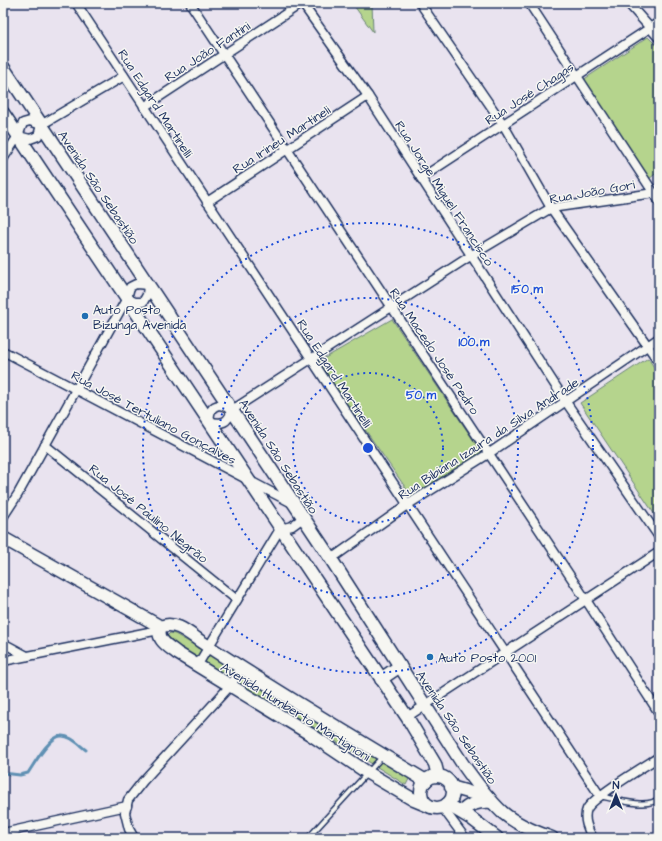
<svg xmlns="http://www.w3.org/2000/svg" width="662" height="841" viewBox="0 0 662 841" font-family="'Architects Daughter',sans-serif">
  <rect width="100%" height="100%" fill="#e9e3ef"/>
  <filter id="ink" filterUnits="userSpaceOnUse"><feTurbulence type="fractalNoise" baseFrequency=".025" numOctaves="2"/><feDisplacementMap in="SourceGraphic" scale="8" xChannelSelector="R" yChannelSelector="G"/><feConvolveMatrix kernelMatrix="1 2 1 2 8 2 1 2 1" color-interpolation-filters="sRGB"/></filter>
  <g filter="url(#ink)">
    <g fill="#b5d48d" stroke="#688276">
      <polygon points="352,3 372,3 373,32"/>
      <polygon points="648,37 659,48 659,171 649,179 583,80"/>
      <polygon points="392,319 482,453 412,497 318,362"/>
      <polygon points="648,358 659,375 659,521 580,403"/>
      <polygon points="170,633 175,634 194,645 410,777 406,785 313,727 168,642 166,637"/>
    </g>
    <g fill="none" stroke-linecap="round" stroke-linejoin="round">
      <path stroke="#5e90b3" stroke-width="3" d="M 3,773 L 20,775 L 28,773 C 34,764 50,736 61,736 C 70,735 79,745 86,750"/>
      <defs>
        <g id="service">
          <path d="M 600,796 C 614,799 649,810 659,798"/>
          <polyline points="308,838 382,757"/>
        </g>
        <g id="minor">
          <polyline points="76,3 600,796"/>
          <polyline points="190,3 586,600 659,713"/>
          <polyline points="302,3 368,96 566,402 659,537"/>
          <polyline points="420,3 503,124 551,208 659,362"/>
          <polyline points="529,3 659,201"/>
          <polyline points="628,3 659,38"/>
          <polyline points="144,107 302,3"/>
          <polygon points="30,121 41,125 38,136 30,139 18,136 23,123"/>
          <polyline points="41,125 124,76"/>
          <polyline points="3,159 18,136"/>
          <polyline points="421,178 659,22"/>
          <polyline points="207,202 368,96"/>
          <polyline points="3,351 292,503"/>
          <path d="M 220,405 L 226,407 L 232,410 C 228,423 222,425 209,421 C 210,413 210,406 220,405 Z"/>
          <polyline points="232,410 472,255 551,208 654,193"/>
          <polyline points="45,445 237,600"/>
          <polyline points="3,517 18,494 127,298 130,287 136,284 148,285 147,295 143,302 135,302 128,299"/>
          <polyline points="331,559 407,505 488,454 659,338"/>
          <polyline points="3,643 27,656"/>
          <polyline points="3,661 159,630"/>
          <polyline points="197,666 280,529 292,526 303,518"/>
          <polyline points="407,717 659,552"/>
          <polyline points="442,807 465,838"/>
          <polyline points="3,833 127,806"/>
          <polyline points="134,838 129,829 125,813 128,800 143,781 230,686 242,668"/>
          <path d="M 593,838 C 588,831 583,818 587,809 C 593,797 645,766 659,757"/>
        </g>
        <g id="secondary">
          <path d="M 3,67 L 331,559 L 462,763 C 474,780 487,798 502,812 C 516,824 535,832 552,838"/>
          <polyline points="3,113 407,717 435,764 438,776"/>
          <polyline points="3,538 161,627"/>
          <polyline points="381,679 400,666"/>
          <circle cx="437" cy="792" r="16"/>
          <path d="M 426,781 C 351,736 276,691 203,643 C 192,636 175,619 161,627 C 155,639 168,646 177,653 L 310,734 L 368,773 L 414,800 L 431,807"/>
          <polyline points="451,787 489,798"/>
          <polyline points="447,804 472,819 497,838"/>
          <path d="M 461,812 C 470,803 480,801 492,802"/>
        </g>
      </defs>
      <use href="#service" stroke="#1b2f5e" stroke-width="7"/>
      <use href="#minor" stroke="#1b2f5e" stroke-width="11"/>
      <use href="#secondary" stroke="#1b2f5e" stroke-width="15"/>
      <use href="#service" stroke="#f6f6f2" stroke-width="4"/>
      <use href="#minor" stroke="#f6f6f2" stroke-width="8"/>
      <use href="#secondary" stroke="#f6f6f2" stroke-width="12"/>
    </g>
  </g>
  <g fill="none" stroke="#1d4ed8" stroke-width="2" stroke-dasharray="2 4">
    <circle cx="368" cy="448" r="75"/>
    <circle cx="368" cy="448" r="150"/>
    <circle cx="368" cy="448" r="225"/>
  </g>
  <g fill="#1f6fb2" stroke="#f6f6f2" stroke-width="1.5">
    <circle cx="85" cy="316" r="4"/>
    <circle cx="430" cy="657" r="4"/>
  </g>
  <g text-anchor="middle" stroke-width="3" stroke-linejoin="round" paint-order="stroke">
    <g font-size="13" fill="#1b2f5e" stroke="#f6f6f2">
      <text transform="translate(207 51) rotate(-33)" y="5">Rua João Fantini</text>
      <text transform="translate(529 93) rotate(-33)" y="5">Rua José Chagas</text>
      <text transform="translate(156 103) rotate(57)" y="5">Rua Edgard Martinelli</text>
      <text transform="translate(281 139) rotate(-33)" y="5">Rua Irineu Martineli</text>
      <text transform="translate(99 187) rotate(56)" y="5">Avenida São Sebastião</text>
      <text transform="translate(592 191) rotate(-10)" y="5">Rua João Gori</text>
      <text transform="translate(445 193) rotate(57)" y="5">Rua Jorge Miguel Francisco</text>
      <text transform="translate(435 351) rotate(56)" y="5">Rua Macedo José Pedro</text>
      <text transform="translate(335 373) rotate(57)" y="5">Rua Edgard Martinelli</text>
      <text transform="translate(154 417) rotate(28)" y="5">Rua José Tertuliano Gonçalves</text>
      <text transform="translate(488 438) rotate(-33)" y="5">Rua Bibiana Izaura da Silva Andrade</text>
      <text transform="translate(279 456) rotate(57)" y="5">Avenida São Sebastião</text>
      <text transform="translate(149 513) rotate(39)" y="5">Rua José Paulino Negrão</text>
      <text transform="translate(296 711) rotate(32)" y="5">Avenida Humberto Martignoni</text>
      <text transform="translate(457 727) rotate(56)" y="5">Avenida São Sebastião</text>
    </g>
    <g font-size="13" fill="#1b2f5e" stroke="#f6f6f2" text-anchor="start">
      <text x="93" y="314">Auto Posto<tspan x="93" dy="15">Bizunga Avenida</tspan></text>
      <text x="438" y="662">Auto Posto 2001</text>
    </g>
  </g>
  <circle cx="368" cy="448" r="6" fill="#1d4ed8" stroke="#f6f6f2" stroke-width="2"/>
  <g font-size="12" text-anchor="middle" font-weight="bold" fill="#1d4ed8" stroke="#f6f6f2" stroke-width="3" stroke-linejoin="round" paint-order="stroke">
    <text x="527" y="293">150 m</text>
    <text x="474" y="346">100 m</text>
    <text x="421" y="399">50 m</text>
  </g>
  <rect width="662" height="841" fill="none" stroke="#f6f6f2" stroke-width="16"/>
  <rect x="8" y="8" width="646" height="825" fill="none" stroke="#1b2f5e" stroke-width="1.5" filter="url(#ink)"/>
  <g transform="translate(616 795)" stroke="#f6f6f2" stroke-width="3" paint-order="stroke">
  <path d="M0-3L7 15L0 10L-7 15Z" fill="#1b2f5e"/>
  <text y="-6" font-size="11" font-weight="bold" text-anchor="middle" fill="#1b2f5e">N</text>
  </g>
</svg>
